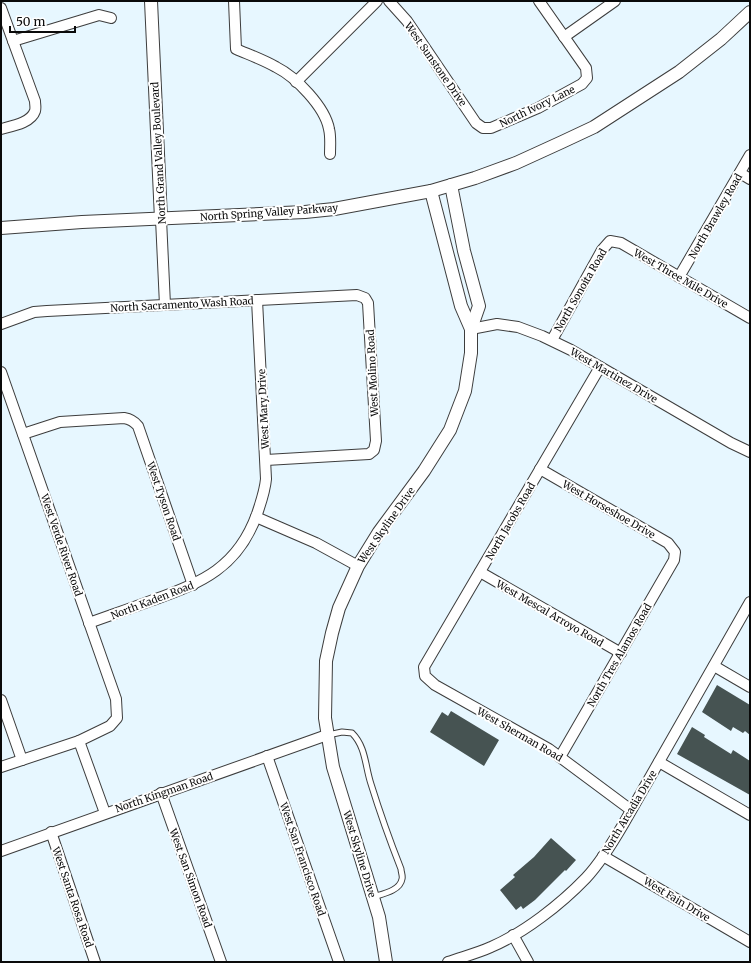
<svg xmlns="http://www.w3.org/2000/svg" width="751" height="963" viewBox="0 0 751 963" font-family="Merriweather,serif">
  <rect width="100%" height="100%" fill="#e7f7ff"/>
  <g fill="#465352">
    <polygon points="717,685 750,705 750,735 745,731 743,733 733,727 731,731 702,712"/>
    <polygon points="451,711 499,740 484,766 430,732 442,712 448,716"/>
    <polygon points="692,727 705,735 704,737 731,754 733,750 750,761 750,795 677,754"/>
    <polygon points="551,838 576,860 566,871 565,870 535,900 523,909 521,906 516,910 500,890 515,877 513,875 534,857"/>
  </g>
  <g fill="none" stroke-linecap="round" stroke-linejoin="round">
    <defs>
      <path id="service" d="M 328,735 L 342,732 L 352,733 C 366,747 365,766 371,784 C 380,813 390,841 401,869 C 401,872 403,876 402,879 C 400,891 382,894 373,897"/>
      <g id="minor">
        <path d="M 234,1 L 236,49 C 250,55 264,60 276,67 C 296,77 325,107 329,129 C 331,137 330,146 330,154"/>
        <polyline points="389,1 407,21 476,123 483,128 491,128 538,108 582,84 587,78 586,68 539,1"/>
        <path d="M 1,8 L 35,101 C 35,104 36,108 35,111 C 31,123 12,126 1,129"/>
        <polyline points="564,37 615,1"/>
        <polyline points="13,41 99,15 111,18"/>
        <polyline points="296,82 377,1"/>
        <polyline points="740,173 750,179"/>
        <polyline points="161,219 165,305"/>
        <polyline points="679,277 750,155"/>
        <polyline points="1,324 34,312 47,311 357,295 365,298 368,303 376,441 374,450 369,454 266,460"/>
        <polyline points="471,329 497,324 518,327 542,336 571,350 731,443 750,452"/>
        <polyline points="552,340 602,250 610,241 621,243 750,318"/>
        <polyline points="600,367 424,667 425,676 435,685 549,749 631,810"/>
        <polyline points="1,372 116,699 117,718 110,726 79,741 1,767"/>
        <path d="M 23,434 L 60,422 L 124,418 C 130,419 134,421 138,426 L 193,585"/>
        <polyline points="540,469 668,543 675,552 674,560 560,757"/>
        <polyline points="256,517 316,543 358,566"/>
        <polyline points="480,572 621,653"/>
        <path d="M 89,623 C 111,615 132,608 153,600 C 202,583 238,567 257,514 C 261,502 265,491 266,479 L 257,300"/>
        <polyline points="714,666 750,687"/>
        <polyline points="1,700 22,760"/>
        <polyline points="79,741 105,813"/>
        <polyline points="267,756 339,962"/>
        <polyline points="659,762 750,815"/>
        <polyline points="161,793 221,962"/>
        <polyline points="51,832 95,962"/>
        <polyline points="1,851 327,735"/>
        <polyline points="603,856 750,942"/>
        <polyline points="513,935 528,962"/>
        <path d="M 448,962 C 462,957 478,953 491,947 C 524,933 561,904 586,878 C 601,862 613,842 624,823 L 750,602"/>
      </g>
      <g id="tertiary">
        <polyline points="151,1 161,219"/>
        <polyline points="431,191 461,306 471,329"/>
        <polyline points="1,228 82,222 305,212 334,209 431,191 475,178 516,163 562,142 594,127 679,72 721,39 750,12"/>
        <polyline points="386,962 379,917 333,767 325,718 326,661 332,633 339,608 358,566 379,532 424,471 450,430 465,391 471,353 471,329 479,306 464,251 451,185"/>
      </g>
    </defs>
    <use href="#service" stroke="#3d3d3d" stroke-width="7"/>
    <use href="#minor" stroke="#3d3d3d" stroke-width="12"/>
    <use href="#tertiary" stroke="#3d3d3d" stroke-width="14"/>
    <use href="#service" stroke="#fff" stroke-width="5"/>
    <use href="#minor" stroke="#fff" stroke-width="10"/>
    <use href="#tertiary" stroke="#fff" stroke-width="12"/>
  </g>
  <g text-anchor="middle" stroke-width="4" stroke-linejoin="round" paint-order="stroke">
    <g font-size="10" fill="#0a0a0a" stroke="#fff">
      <text transform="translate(436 64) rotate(55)" y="4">West Sunstone Drive</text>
      <text transform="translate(537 106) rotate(-26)" y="4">North Ivory Lane</text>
      <text transform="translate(158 153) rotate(-93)" y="4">North Grand Valley Boulevard</text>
      <text transform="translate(269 212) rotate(-4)" y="4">North Spring Valley Parkway</text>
      <text transform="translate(715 216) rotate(-60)" y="4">North Brawley Road</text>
      <text transform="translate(681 278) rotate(30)" y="4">West Three Mile Drive</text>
      <text transform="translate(580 290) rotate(-60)" y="4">North Sonoita Road</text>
      <text transform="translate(182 304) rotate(-3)" y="4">North Sacramento Wash Road</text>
      <text transform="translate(372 373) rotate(-93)" y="4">West Molino Road</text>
      <text transform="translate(614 375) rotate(30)" y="4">West Martinez Drive</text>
      <text transform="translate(263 409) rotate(-93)" y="4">West Mary Drive</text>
      <text transform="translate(164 501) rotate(71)" y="4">West Tyson Road</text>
      <text transform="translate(609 509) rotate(30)" y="4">West Horseshoe Drive</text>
      <text transform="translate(510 521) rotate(-60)" y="4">North Jacobs Road</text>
      <text transform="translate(386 525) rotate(-55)" y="4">West Skyline Drive</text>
      <text transform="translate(62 545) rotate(71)" y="4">West Verde River Road</text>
      <text transform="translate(152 600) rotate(-21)" y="4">North Kaden Road</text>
      <text transform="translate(550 613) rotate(30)" y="4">West Mescal Arroyo Road</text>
      <text transform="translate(619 655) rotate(-60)" y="4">North Tres Alamos Road</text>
      <text transform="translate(520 734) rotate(30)" y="4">West Sherman Road</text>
      <text transform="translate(164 792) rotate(-19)" y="4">North Kingman Road</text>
      <text transform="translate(629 812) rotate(-59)" y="4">North Arcadia Drive</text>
      <text transform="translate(360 854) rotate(73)" y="4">West Skyline Drive</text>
      <text transform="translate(303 859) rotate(71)" y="4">West San Francisco Road</text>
      <text transform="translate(191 878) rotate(70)" y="4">West San Simon Road</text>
      <text transform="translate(73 897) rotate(71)" y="4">West Santa Rosa Road</text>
      <text transform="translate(677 899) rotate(31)" y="4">West Fain Drive</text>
    </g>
  </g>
  <rect width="751" height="963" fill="none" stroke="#0a0a0a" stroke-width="4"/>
  <path d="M10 26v6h65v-6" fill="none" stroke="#0a0a0a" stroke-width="2"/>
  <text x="16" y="26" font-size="12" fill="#0a0a0a" stroke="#ffffff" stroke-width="3" paint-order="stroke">50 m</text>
</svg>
